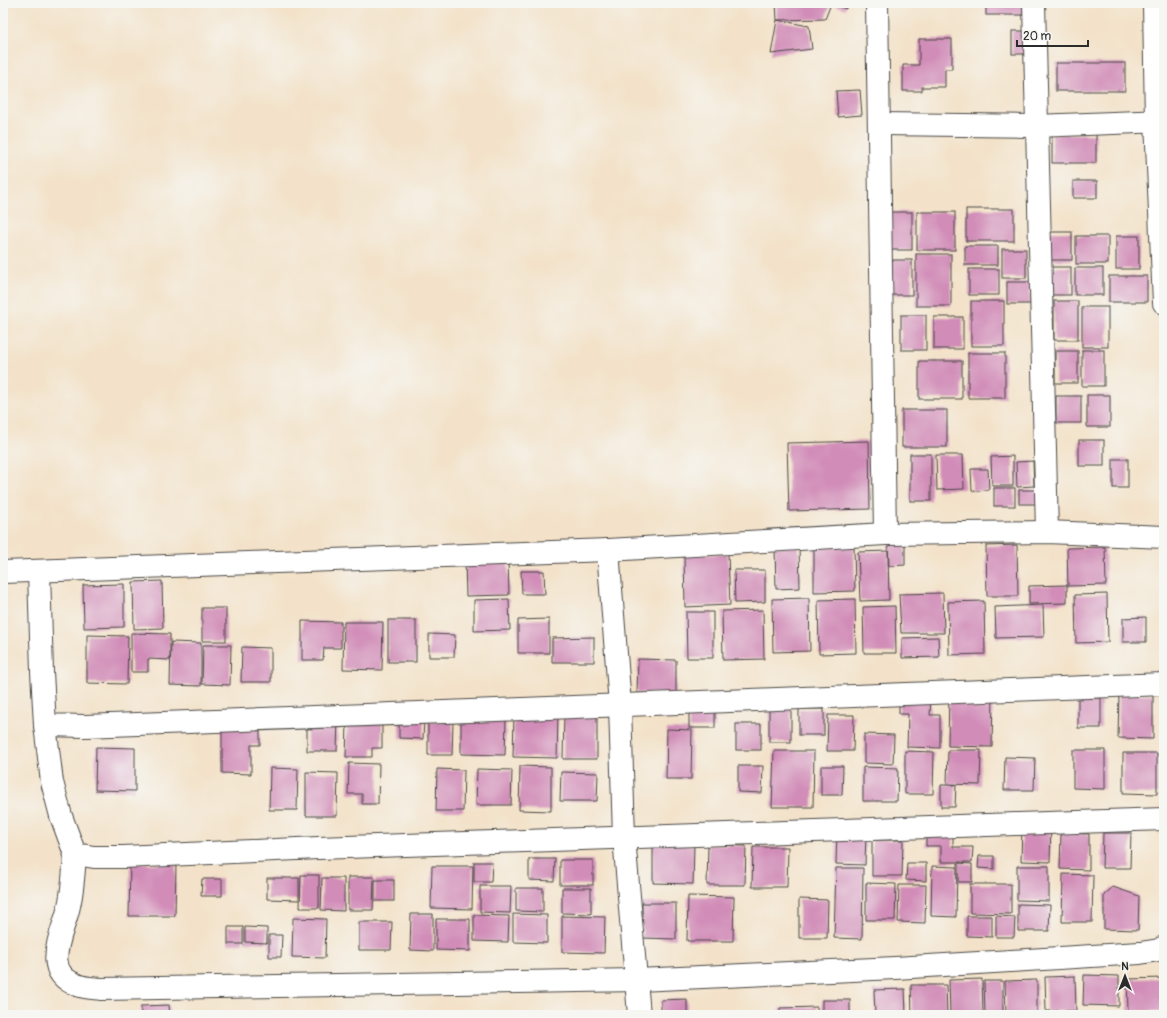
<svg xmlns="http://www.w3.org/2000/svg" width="1167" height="1018" viewBox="0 0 1167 1018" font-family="Pangolin,sans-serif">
  <rect width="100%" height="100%" fill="#f6f6f2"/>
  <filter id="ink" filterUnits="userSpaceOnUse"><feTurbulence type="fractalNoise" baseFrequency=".025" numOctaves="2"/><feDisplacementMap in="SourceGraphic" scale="8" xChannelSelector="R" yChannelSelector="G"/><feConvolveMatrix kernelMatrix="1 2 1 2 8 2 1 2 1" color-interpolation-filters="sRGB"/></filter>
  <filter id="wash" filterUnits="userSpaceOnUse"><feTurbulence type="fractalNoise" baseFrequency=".012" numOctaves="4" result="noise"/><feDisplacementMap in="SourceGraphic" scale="16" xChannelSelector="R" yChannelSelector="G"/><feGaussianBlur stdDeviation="0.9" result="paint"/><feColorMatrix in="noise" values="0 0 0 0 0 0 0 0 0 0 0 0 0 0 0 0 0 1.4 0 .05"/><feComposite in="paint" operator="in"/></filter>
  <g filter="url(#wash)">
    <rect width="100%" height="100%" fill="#f3e2c9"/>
    <g id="blocks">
      <g fill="#d18db8">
        <polygon points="776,3 846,3 846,9 831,4 825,19 777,20"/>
        <rect x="986" y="3" width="37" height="12"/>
        <polygon points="777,20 809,26 812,49 771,54"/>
        <rect x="1012" y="31" width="14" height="23"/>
        <polygon points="919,39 952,39 952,69 945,69 945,87 922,87 922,91 903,91 903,65 919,65"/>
        <rect x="1056" y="63" width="69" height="28"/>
        <polygon points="860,90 862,115 838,117 836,91"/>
        <rect x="1052" y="134" width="44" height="29"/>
        <rect x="1073" y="181" width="24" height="17"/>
        <rect x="966" y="209" width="48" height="32"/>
        <rect x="884" y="212" width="28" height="38"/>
        <rect x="917" y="212" width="38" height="38"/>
        <rect x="1047" y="232" width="25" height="28"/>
        <rect x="1076" y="236" width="32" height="28"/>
        <rect x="1116" y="236" width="23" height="33"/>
        <rect x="965" y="246" width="33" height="19"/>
        <rect x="1002" y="249" width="24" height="29"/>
        <rect x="916" y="254" width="35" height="52"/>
        <rect x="891" y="260" width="21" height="35"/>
        <rect x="1049" y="267" width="22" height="28"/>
        <rect x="1075" y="268" width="28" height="27"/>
        <rect x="969" y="269" width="30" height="26"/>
        <rect x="1109" y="276" width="38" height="26"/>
        <rect x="1007" y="282" width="23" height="22"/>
        <rect x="971" y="301" width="33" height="45"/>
        <rect x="1054" y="301" width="24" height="39"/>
        <rect x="1082" y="307" width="26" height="40"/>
        <rect x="901" y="315" width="25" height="35"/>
        <rect x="934" y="317" width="29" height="32"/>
        <rect x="1082" y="350" width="22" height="36"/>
        <rect x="1055" y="351" width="23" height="32"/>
        <rect x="968" y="353" width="37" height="45"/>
        <rect x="919" y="361" width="43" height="38"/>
        <rect x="1087" y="395" width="23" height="32"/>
        <rect x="1056" y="396" width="25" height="27"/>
        <rect x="902" y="410" width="45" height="37"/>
        <rect x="1079" y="440" width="25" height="26"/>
        <polygon points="869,441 870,509 789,511 787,443"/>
        <rect x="910" y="454" width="21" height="47"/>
        <polygon points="936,455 963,455 964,489 937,490"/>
        <polygon points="1013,456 1013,486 992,486 991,457"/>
        <rect x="1113" y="459" width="15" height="29"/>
        <polygon points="1033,461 1034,486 1017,487 1016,462"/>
        <polygon points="971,469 988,469 989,490 972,491"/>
        <rect x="994" y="488" width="21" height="18"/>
        <rect x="1019" y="490" width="20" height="14"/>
        <polygon points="905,543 905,565 889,566 888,544"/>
        <polygon points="1017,545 1018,596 987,596 986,546"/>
        <polygon points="799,546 800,588 776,589 775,547"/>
        <polygon points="854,546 855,591 814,592 814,547"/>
        <polygon points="1105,547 1106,585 1068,586 1067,548"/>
        <polygon points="888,551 889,600 860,601 858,552"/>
        <polygon points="728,554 730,605 685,607 684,555"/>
        <polygon points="508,558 509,595 466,596 465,560"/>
        <polygon points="734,570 765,570 765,602 735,603"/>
        <polygon points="521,571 544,571 545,594 522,594"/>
        <polygon points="162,581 163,628 134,629 133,582"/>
        <polygon points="124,584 124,627 84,628 83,585"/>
        <polygon points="1067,585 1067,603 1029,604 1029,586"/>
        <polygon points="943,593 944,633 901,633 899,594"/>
        <polygon points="1107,594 1108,642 1076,643 1075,595"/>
        <polygon points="809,598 810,651 773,652 772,599"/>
        <polygon points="509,599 510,630 474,631 474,600"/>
        <polygon points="855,599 856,653 819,654 818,600"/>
        <polygon points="984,601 985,654 949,655 948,602"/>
        <polygon points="1043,605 1044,637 996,638 995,607"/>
        <polygon points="895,606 896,653 864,653 863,607"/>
        <rect x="202" y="608" width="24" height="33"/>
        <polygon points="763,610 764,659 723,660 722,611"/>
        <polygon points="686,612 713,612 713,658 687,658"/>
        <polygon points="1146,617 1146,642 1123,642 1123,618"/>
        <polygon points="549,619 549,653 518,653 518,620"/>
        <rect x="388" y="620" width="28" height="42"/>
        <polygon points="302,621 341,622 341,648 324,648 323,660 302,660"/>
        <polygon points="344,622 383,622 382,670 343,669"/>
        <polygon points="131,633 170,634 170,660 148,659 148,672 131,672"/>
        <polygon points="429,634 455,635 454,657 429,657"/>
        <polygon points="87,635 128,636 127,684 87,683"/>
        <polygon points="594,637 594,662 552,662 552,638"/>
        <polygon points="938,637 939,657 902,658 902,638"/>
        <polygon points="171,642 201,643 201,686 170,685"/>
        <polygon points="203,645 231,645 230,685 202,684"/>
        <polygon points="242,647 271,648 271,682 241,682"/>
        <polygon points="638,659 676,660 676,694 637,693"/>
        <polygon points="949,693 993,694 992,747 948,746"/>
        <polygon points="1119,694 1153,694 1153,739 1118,738"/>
        <polygon points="899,696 931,696 930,715 940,715 940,748 907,747 908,714 899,714"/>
        <rect x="1078" y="698" width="23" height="30"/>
        <rect x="689" y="707" width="26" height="21"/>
        <rect x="769" y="707" width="22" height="35"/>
        <rect x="799" y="709" width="25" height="26"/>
        <polygon points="514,714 558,715 557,758 513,757"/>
        <polygon points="564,714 597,715 597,759 563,759"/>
        <polygon points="828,715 854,715 853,751 827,751"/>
        <polygon points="307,718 338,718 337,751 307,751"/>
        <polygon points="461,718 506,719 505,755 461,754"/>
        <polygon points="399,719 424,719 423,739 399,738"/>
        <polygon points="347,722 382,723 382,748 372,748 372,757 346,757"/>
        <polygon points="428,722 453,722 452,755 428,755"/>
        <rect x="736" y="724" width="25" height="26"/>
        <polygon points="222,725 260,725 260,745 251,745 251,774 222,773"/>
        <polygon points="667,729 692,730 691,779 666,779"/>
        <polygon points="864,734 894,735 893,764 864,763"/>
        <polygon points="96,747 135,748 135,791 95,790"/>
        <polygon points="948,750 981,750 980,785 947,784"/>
        <polygon points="1073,750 1105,750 1105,789 1073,788"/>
        <polygon points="774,751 814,751 813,807 772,807"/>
        <polygon points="905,751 934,752 933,794 905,794"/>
        <polygon points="1123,753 1157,753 1157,794 1123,793"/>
        <polygon points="1005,757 1035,758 1034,790 1004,790"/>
        <polygon points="349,763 379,764 378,804 362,804 362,794 348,794"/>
        <polygon points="520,766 551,767 551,811 519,810"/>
        <polygon points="738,766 763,766 762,793 738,792"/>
        <polygon points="821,766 843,766 842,795 821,795"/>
        <polygon points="863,767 898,768 897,801 863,801"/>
        <polygon points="270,768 298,769 297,810 269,810"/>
        <polygon points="437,769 464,770 463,811 436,811"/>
        <polygon points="477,769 512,770 511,805 476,805"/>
        <polygon points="306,772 338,773 337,816 306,816"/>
        <polygon points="561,772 598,773 597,801 560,801"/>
        <polygon points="941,785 956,785 955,807 941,807"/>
        <polygon points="1022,825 1051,825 1050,862 1021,861"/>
        <polygon points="926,829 953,830 953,847 973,847 972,862 941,862 941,846 926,846"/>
        <polygon points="837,832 866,832 865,865 836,864"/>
        <polygon points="1061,833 1089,834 1089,870 1060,869"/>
        <polygon points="1103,833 1131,833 1130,868 1102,868"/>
        <polygon points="872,840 903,840 902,876 872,876"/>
        <polygon points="653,844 694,845 693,884 653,883"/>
        <polygon points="708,845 746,846 745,885 707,885"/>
        <polygon points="753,847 788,847 787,887 752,887"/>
        <polygon points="979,856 994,856 994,869 978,868"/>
        <polygon points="529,859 555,859 554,881 529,880"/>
        <rect x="560" y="860" width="33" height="25"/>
        <polygon points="474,862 492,862 491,882 474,882"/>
        <polygon points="130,863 176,864 175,916 129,916"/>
        <polygon points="907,863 926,863 926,881 906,880"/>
        <polygon points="958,863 972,864 972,882 958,882"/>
        <polygon points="432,866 473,866 472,909 431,908"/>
        <polygon points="932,866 957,867 956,917 931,916"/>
        <polygon points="1017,866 1049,866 1049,901 1017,900"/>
        <polygon points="836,868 863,868 862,939 834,938"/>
        <polygon points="1063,874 1093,875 1092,922 1062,922"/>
        <polygon points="301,875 319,875 319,908 300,908"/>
        <polygon points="348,877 374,877 373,910 348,910"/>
        <polygon points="267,878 299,878 299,900 267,899"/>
        <polygon points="322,878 344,878 344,911 321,910"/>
        <polygon points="202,879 222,879 222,896 201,896"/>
        <rect x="375" y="880" width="19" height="21"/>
        <polygon points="866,883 896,884 895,920 866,920"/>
        <polygon points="970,884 1011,884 1011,914 970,913"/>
        <polygon points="899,885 926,885 925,923 898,922"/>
        <polygon points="480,886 511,886 510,913 480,912"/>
        <polygon points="1113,887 1139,896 1138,930 1104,929 1104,895"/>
        <polygon points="516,888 543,888 543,912 516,911"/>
        <polygon points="562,888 591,888 591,914 562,913"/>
        <polygon points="688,896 734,897 733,941 687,941"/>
        <polygon points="799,899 828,900 827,938 799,938"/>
        <polygon points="642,903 676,903 676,939 642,938"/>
        <polygon points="1018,904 1050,905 1049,931 1018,931"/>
        <polygon points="411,914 433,914 433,951 410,950"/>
        <polygon points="513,914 547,915 547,943 513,942"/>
        <polygon points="474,915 509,916 508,942 474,941"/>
        <polygon points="562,916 605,917 604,953 562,952"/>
        <polygon points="967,916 992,916 992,937 967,936"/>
        <polygon points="996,916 1015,917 1014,937 996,937"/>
        <polygon points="293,918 326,919 325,958 292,957"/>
        <polygon points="436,919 470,919 470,951 436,950"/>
        <polygon points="359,922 392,922 391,950 359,950"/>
        <rect x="228" y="927" width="15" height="17"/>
        <polygon points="245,927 267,928 267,943 245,942"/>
        <polygon points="269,935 282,935 281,957 269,957"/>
        <polygon points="1084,975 1119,976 1119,1006 1083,1005"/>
        <polygon points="1075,976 1076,1011 1046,1011 1045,977"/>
        <polygon points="1164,978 1164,1011 1128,1011 1127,979"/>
        <polygon points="982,979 983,1015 950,1015 949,980"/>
        <polygon points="1037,980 1037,1015 1006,1015 1005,981"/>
        <polygon points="984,981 1003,981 1003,1015 985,1015"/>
        <polygon points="911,985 946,985 947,1015 912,1015"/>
        <polygon points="905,989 906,1015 875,1015 874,990"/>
        <polygon points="687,999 687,1015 661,1015 661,1000"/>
        <rect x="822" y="1000" width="28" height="15"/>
        <polygon points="169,1005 170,1015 141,1015 141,1006"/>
        <polygon points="817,1007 817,1015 780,1015 780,1008"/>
      </g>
    </g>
  </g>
  <g filter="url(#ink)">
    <use href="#blocks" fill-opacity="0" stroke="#494643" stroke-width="1"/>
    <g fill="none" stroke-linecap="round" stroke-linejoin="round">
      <defs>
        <g id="minor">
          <polyline points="877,3 885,534"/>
          <polyline points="1034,3 1047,532"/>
          <polyline points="1154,3 1156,121 1164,303"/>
          <polyline points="880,124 1036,126 1164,121"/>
          <polyline points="608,550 620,705 624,837 639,1015"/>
          <polyline points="39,571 42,672 45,725 85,726 1164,684"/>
          <polyline points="45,725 52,782 61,816 75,854 94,857 123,857 318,848 1164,819"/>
          <path d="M 75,854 C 74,871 73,889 69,906 C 64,932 39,971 77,985 C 84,988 93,988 101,989 L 638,980 L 895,968 L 1140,953 L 1159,950 L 1164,947"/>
        </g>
        <polyline id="tertiary" points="3,572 608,550 885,534 1047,532 1164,537"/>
      </defs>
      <use href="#minor" stroke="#494643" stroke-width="24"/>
      <use href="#tertiary" stroke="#494643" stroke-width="24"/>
      <use href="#minor" stroke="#fff" stroke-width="22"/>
      <use href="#tertiary" stroke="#fff" stroke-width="22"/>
    </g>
  </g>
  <rect width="1167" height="1018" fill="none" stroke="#f6f6f2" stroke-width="16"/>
  <g transform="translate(1125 976)" stroke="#f6f6f2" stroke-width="3" paint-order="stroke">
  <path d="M0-3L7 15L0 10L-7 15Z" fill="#2b2b2b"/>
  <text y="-6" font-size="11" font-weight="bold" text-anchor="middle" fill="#2b2b2b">N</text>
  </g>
  <path d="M1017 40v6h71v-6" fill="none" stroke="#2b2b2b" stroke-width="2"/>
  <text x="1023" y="40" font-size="12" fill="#2b2b2b" stroke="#f6f6f2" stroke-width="3" paint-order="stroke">20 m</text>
</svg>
